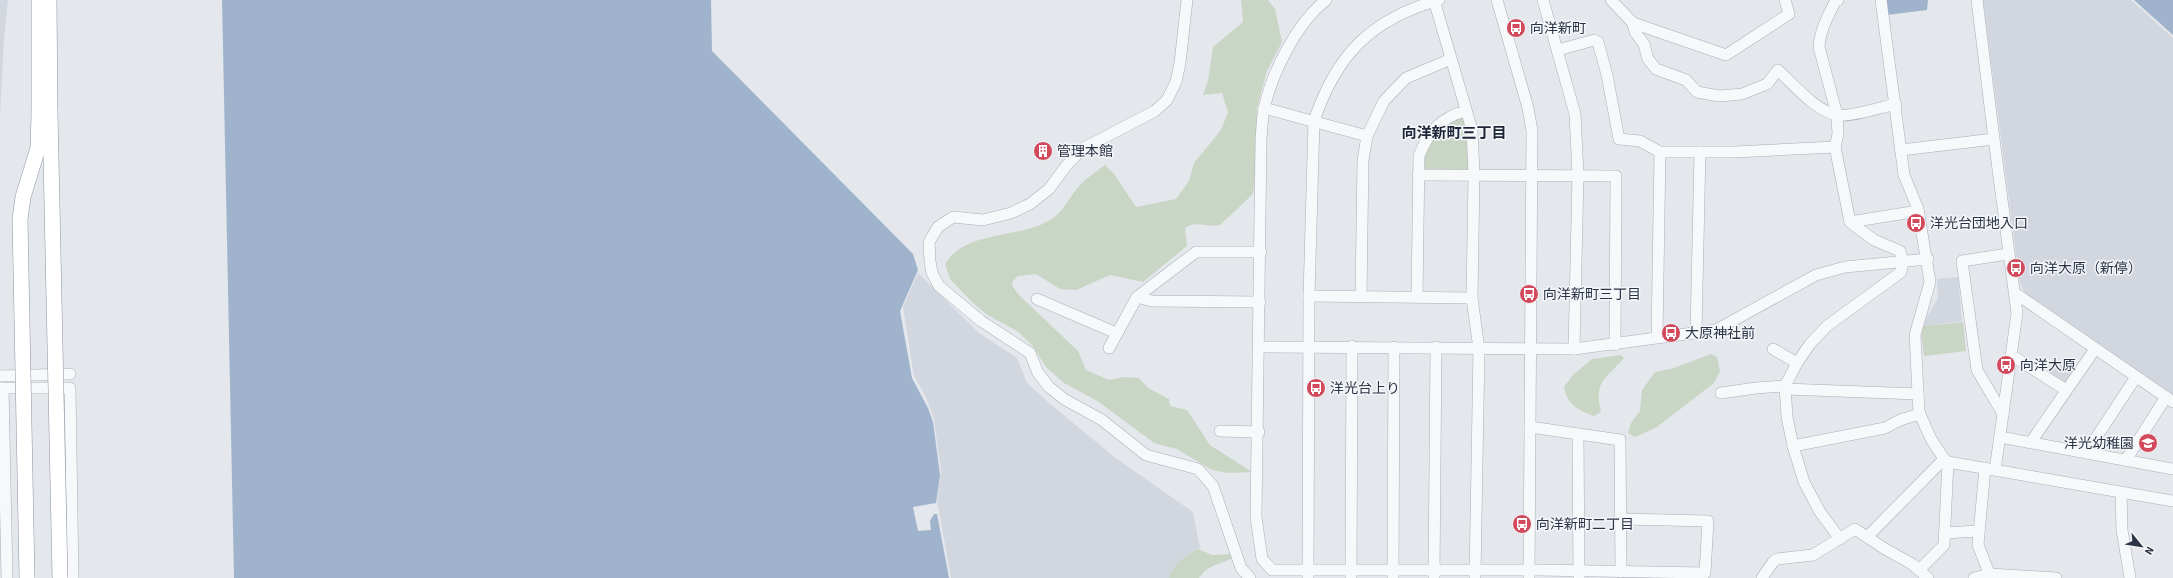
<svg xmlns="http://www.w3.org/2000/svg" width="2173" height="578" viewBox="0 0 2173 578" font-family="'Source Sans 3','Noto Sans JP',sans-serif">
  <rect width="100%" height="100%" fill="#e4e7ec"/>
  <g fill="#d2d6de">
    <polygon points="0,0 8,0 4,39 0,118"/>
    <polygon points="1983,0 2131,0 2173,38 2173,397 2029,298 2020,284"/>
    <polygon points="918,273 979,333 1017,358 1027,383 1050,404 1117,459 1193,512 1200,548 1188,554 1171,573 1169,578 951,578 937,500 941,471 934,419 926,397 914,376 903,307"/>
    <polygon points="1958,277 1962,321 1922,326 1938,298 1937,279"/>
    <polygon points="2056,360 2076,372 2066,386 2046,374"/>
  </g>
  <g fill="#c9d6c5">
    <path d="M 1241,0 L 1268,0 L 1275,9 L 1282,42 L 1267,71 L 1257,108 L 1256,166 L 1253,194 L 1220,225 C 1208,228 1196,220 1185,228 L 1187,246 L 1143,282 L 1110,275 L 1076,290 L 1060,289 L 1036,274 L 1018,276 L 1012,282 L 1013,287 L 1019,295 L 1078,351 L 1086,370 L 1109,380 L 1123,377 L 1139,378 L 1148,388 L 1169,399 L 1170,406 L 1187,410 L 1210,445 L 1252,472 L 1228,473 L 1212,470 L 1177,449 L 1154,443 L 1099,402 L 1064,383 L 1046,367 L 1032,345 L 1017,331 L 986,314 L 972,302 L 950,279 L 945,264 C 965,230 1021,239 1052,219 C 1065,210 1070,195 1081,184 C 1088,177 1097,171 1105,165 L 1114,174 L 1136,207 L 1176,199 L 1189,181 L 1194,163 L 1221,130 L 1228,112 L 1222,93 L 1203,95 L 1208,81 L 1213,47 L 1243,22 Z"/>
    <polygon points="1461,117 1466,119 1470,136 1468,171 1426,171 1422,168 1424,157 1438,129"/>
    <polygon points="1963,322 1966,351 1924,356 1921,331 1923,326"/>
    <polygon points="1711,354 1717,357 1720,371 1714,383 1657,427 1635,437 1628,433 1631,423 1640,411 1642,390 1655,372 1674,368"/>
    <path d="M 1621,355 L 1624,358 C 1605,380 1594,380 1601,412 L 1594,416 C 1578,410 1567,405 1564,387 L 1573,375 L 1592,359 Z"/>
    <path d="M 1198,549 L 1212,555 L 1231,554 L 1234,557 C 1219,566 1209,563 1199,578 L 1169,578 C 1173,565 1186,554 1198,549 Z"/>
  </g>
  <g fill="#9fb4cc">
    <polygon points="222,0 711,0 712,51 913,254 918,270 900,311 912,378 928,408 933,422 940,475 936,503 913,507 918,531 931,530 930,521 934,514 937,514 949,578 234,578"/>
    <polygon points="1886,0 1928,0 1927,10 1887,15"/>
    <polygon points="2134,0 2173,0 2173,35"/>
  </g>
  <g fill="none" stroke-linecap="round" stroke-linejoin="round">
    <defs>
      <g id="minor">
        <polyline points="1187,0 1180,63 1176,82 1167,100 1155,111 1082,149 1066,166 1049,189 1030,204 1011,213 983,220 953,217 938,227 929,242 930,261 932,273 939,286 981,321 1030,353 1038,373 1049,387 1064,399 1102,420 1146,455 1198,469 1213,486 1241,568 1250,578"/>
        <path d="M 1326,0 C 1297,23 1272,72 1264,109 C 1262,119 1262,129 1261,139 L 1256,517 L 1262,559 L 1272,570 L 1539,570 L 1705,573 L 1708,521 L 1622,519"/>
        <polyline points="1434,0 1472,130 1474,175 1472,298 1479,349 1475,577"/>
        <polyline points="1497,0 1528,108 1532,131 1529,577"/>
        <polyline points="1543,0 1575,114 1578,175 1574,349"/>
        <polyline points="1611,0 1633,23 1726,55 1789,14 1785,0"/>
        <path d="M 1838,0 L 1836,0 C 1828,16 1820,30 1819,47 L 1837,115 L 1838,134 L 1835,147 L 1850,222 L 1874,240 L 1900,251 L 1903,262 L 1901,272 L 1827,326 L 1810,344 L 1797,363 L 1785,386 L 1787,417 L 1793,446 L 1804,482 L 1820,512 L 1840,539"/>
        <polyline points="1881,0 1904,175 1918,209 1930,282 1915,335 1919,412 1931,439 1944,459 1948,462 2173,501"/>
        <polyline points="1977,0 1994,139"/>
        <path d="M 1633,23 L 1635,32 L 1644,44 L 1648,59 L 1656,69 L 1686,80 L 1697,92 L 1719,96 L 1742,94 L 1767,84 L 1778,70 C 1793,84 1818,114 1839,115 C 1852,117 1882,107 1896,104"/>
        <polyline points="1558,50 1594,40 1598,42 1607,75 1619,139 1640,141 1660,152 1734,152 1835,147"/>
        <polyline points="1264,108 1367,136"/>
        <polyline points="1901,150 1994,139 2017,313 2003,414"/>
        <polyline points="1418,175 1616,176 1615,345"/>
        <polyline points="1850,222 1918,211"/>
        <polyline points="2015,293 2173,402"/>
        <polyline points="1309,296 1472,298"/>
        <polyline points="1361,296 1363,160 1367,136 1384,101 1406,78 1451,59"/>
        <polyline points="1137,297 1152,301 1260,302"/>
        <path d="M 1417,297 L 1419,156 C 1428,132 1441,117 1466,111"/>
        <polyline points="1037,299 1116,333"/>
        <polyline points="1696,332 1700,152"/>
        <polyline points="1657,337 1660,152"/>
        <polyline points="1260,347 1574,349 1716,330 1816,275 1845,267 1928,259"/>
        <polyline points="1109,348 1137,297 1196,252 1261,252"/>
        <polyline points="1773,349 1797,363"/>
        <polyline points="2011,355 2066,390"/>
        <polyline points="0,376 70,374"/>
        <polyline points="0,388 70,388 73,578"/>
        <polyline points="3,388 7,578"/>
        <polyline points="1785,389 1918,394"/>
        <polyline points="1721,393 1756,388 1785,386"/>
        <polyline points="1530,427 1620,440 1621,572"/>
        <polyline points="1220,431 1259,432"/>
        <polyline points="1578,434 1579,578"/>
        <polyline points="2000,437 2173,469"/>
        <polyline points="2031,442 2095,349"/>
        <polyline points="1793,446 1885,428 1900,420 1920,414"/>
        <polyline points="2086,453 2136,377"/>
        <polyline points="2126,460 2166,397"/>
        <polyline points="1985,468 1978,545 1991,578"/>
        <polyline points="1995,470 2003,414 1977,370 1962,261 2008,254"/>
        <polyline points="2121,493 2122,530 2130,578"/>
        <polyline points="1945,533 1978,531"/>
        <polyline points="1867,537 1944,459"/>
        <polyline points="1920,569 1944,545 1948,462"/>
        <polyline points="1393,577 1394,347"/>
        <polyline points="1434,577 1436,347"/>
        <path d="M 1308,578 L 1309,296 L 1314,121 C 1336,55 1371,19 1439,0"/>
        <polyline points="1351,578 1352,346"/>
        <polyline points="1762,578 1773,562 1777,559 1813,555 1855,529 1885,549 1912,564 1928,578"/>
        <polyline points="1974,578 1990,574 2056,578"/>
      </g>
      <g id="highway">
        <polyline points="39,0 39,114"/>
        <polyline points="49,0 50,112"/>
      </g>
    </defs>
    <use href="#minor" stroke="#a9aeb7" stroke-width="12"/>
    <use href="#highway" stroke="#8b94a3" stroke-width="16"/>
    <use href="#minor" stroke="#f7f8fa" stroke-width="11"/>
    <use href="#highway" stroke="#fff" stroke-width="15"/>
    <defs>
      <g id="highway-bridge">
        <polyline points="50,112 60,578"/>
        <polyline points="27,578 20,219 23,197 38,148 39,114"/>
      </g>
    </defs>
    <use href="#highway-bridge" stroke="#8b94a3" stroke-width="16" stroke-linecap="butt"/>
    <use href="#highway-bridge" stroke="#fff" stroke-width="15"/>
  </g>
  <defs>
    <symbol id="bus-disc" viewBox="-11 -11 22 22"><circle r="9.5" fill="#d1495b" stroke="#f4f6f9"/><path d="M-5-6H5V4H4V6H2V4H-2V6H-4V4H-5ZM-3.5-4V0h7V-4ZM-3.5 1.2v1.5H-2V1.2ZM2 1.2v1.5H3.5V1.2Z" fill="#fff"/></symbol>
    <symbol id="building-disc" viewBox="-11 -11 22 22"><circle r="9.5" fill="#d1495b" stroke="#f4f6f9"/><path d="M-4-6H4V6H1V3H-1V6H-4ZM-2.5-4.3h1.7v1.8h-1.7ZM.8-4.3h1.7v1.8H.8ZM-2.5-1h1.7V.8h-1.7ZM.8-1h1.7V.8H.8Z" fill="#fff"/></symbol>
    <symbol id="school-disc" viewBox="-11 -11 22 22"><circle r="9.5" fill="#d1495b" stroke="#f4f6f9"/><path d="M0-5L7-2L0 1L-7-2ZM-4 1L0 2.5L4 1V4Q0 6-4 4Z" fill="#fff"/></symbol>
  </defs>
  <g fill-rule="evenodd">
    <use href="#bus-disc" x="1505" y="17" width="22" height="22"/>
    <use href="#building-disc" x="1032" y="140" width="22" height="22"/>
    <use href="#bus-disc" x="1905" y="212" width="22" height="22"/>
    <use href="#bus-disc" x="2005" y="257" width="22" height="22"/>
    <use href="#bus-disc" x="1518" y="283" width="22" height="22"/>
    <use href="#bus-disc" x="1660" y="322" width="22" height="22"/>
    <use href="#bus-disc" x="1995" y="354" width="22" height="22"/>
    <use href="#bus-disc" x="1305" y="377" width="22" height="22"/>
    <use href="#school-disc" x="2137" y="432" width="22" height="22"/>
    <use href="#bus-disc" x="1511" y="513" width="22" height="22"/>
  </g>
  <g text-anchor="middle" stroke-width="3" stroke-linejoin="round" paint-order="stroke">
    <g font-size="14" fill="#2b3445" stroke="#f4f6f9" text-anchor="start">
      <text x="1530" y="33">向洋新町</text>
      <text x="1057" y="156">管理本館</text>
      <text x="1930" y="228">洋光台団地入口</text>
      <text x="2030" y="273">向洋大原（新停）</text>
      <text x="1543" y="299">向洋新町三丁目</text>
      <text x="1685" y="338">大原神社前</text>
      <text x="2020" y="370">向洋大原</text>
      <text x="1330" y="393">洋光台上り</text>
      <text x="2134" y="448" text-anchor="end">洋光幼稚園</text>
      <text x="1536" y="529">向洋新町二丁目</text>
    </g>
    <g font-size="15" font-weight="bold" fill="#1d2536" stroke="#f4f6f9">
      <text x="1454" y="138">向洋新町三丁目</text>
    </g>
  </g>
  <g transform="translate(2141 546) rotate(120)" stroke="#f4f6f9" stroke-width="3" paint-order="stroke">
  <path d="M0-3L7 15L0 10L-7 15Z" fill="#2b3445"/>
  <text y="-6" font-size="11" font-weight="bold" text-anchor="middle" fill="#2b3445">N</text>
  </g>
</svg>
